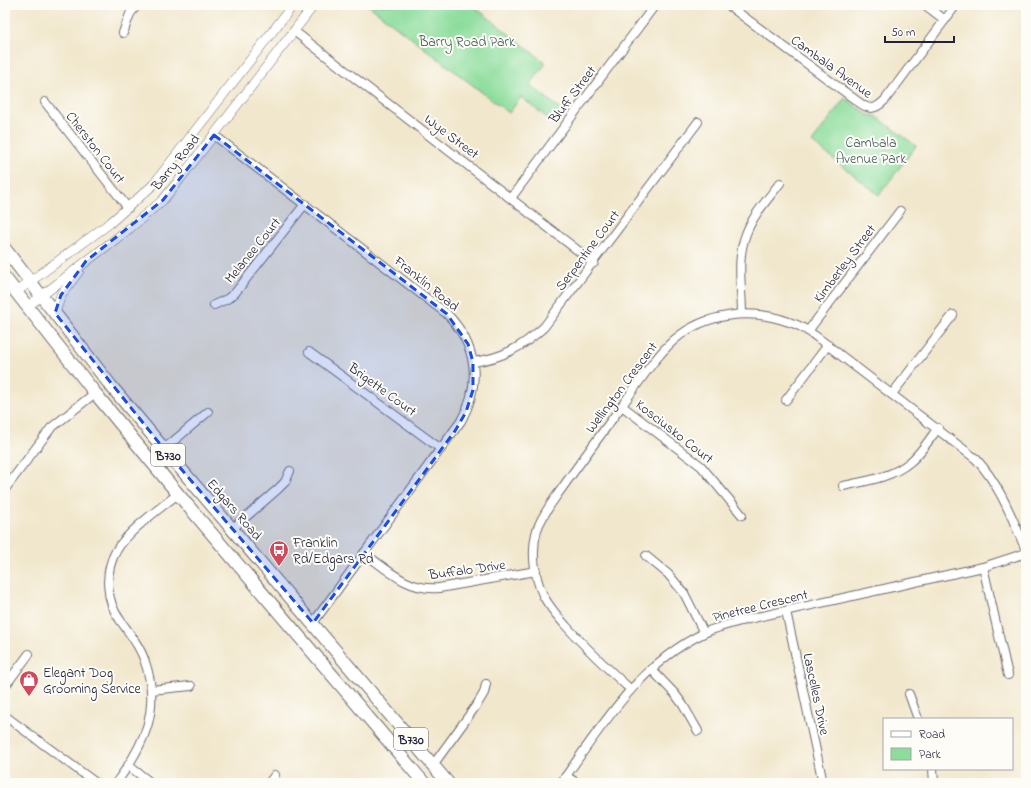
<svg xmlns="http://www.w3.org/2000/svg" width="1031" height="788" viewBox="0 0 1031 788" font-family="'Indie Flower',sans-serif">
  <rect width="100%" height="100%" fill="#fdfcf7"/>
  <filter id="ink" filterUnits="userSpaceOnUse"><feTurbulence type="fractalNoise" baseFrequency=".025" numOctaves="2"/><feDisplacementMap in="SourceGraphic" scale="8" xChannelSelector="R" yChannelSelector="G"/><feConvolveMatrix kernelMatrix="1 2 1 2 8 2 1 2 1" color-interpolation-filters="sRGB"/></filter>
  <filter id="wash" filterUnits="userSpaceOnUse"><feTurbulence type="fractalNoise" baseFrequency=".012" numOctaves="4" result="noise"/><feDisplacementMap in="SourceGraphic" scale="16" xChannelSelector="R" yChannelSelector="G"/><feGaussianBlur stdDeviation="0.9" result="paint"/><feColorMatrix in="noise" values="0 0 0 0 0 0 0 0 0 0 0 0 0 0 0 0 0 1.4 0 .05"/><feComposite in="paint" operator="in"/></filter>
  <g filter="url(#wash)">
    <rect width="100%" height="100%" fill="#f1e7cc"/>
    <g fill="#8cdd9c" stroke="#57806c">
      <polygon points="368,5 472,5 546,63 530,85 563,111 554,123 521,97 509,113"/>
      <polygon points="845,98 868,115 876,116 916,146 879,195 812,142"/>
    </g>
  </g>
  <g filter="url(#ink)">
    <g fill="none" stroke-linecap="round" stroke-linejoin="round">
      <defs>
        <g id="minor">
          <path d="M 728,5 L 857,101 C 869,110 874,111 885,100 L 956,5"/>
          <polyline points="925,5 945,20"/>
          <polyline points="294,31 594,263"/>
          <polyline points="123,33 130,14 137,5"/>
          <polyline points="45,102 128,208"/>
          <path d="M 214,135 L 447,314 C 477,345 482,383 461,421 L 313,623"/>
          <polyline points="511,198 655,5"/>
          <polyline points="214,305 227,299 235,293 305,204"/>
          <path d="M 742,314 C 742,288 736,259 746,234 C 753,215 768,199 780,183"/>
          <polyline points="808,331 900,211"/>
          <polyline points="309,352 441,449"/>
          <path d="M 473,362 C 503,358 522,347 544,327 L 698,122"/>
          <polyline points="892,394 953,315"/>
          <polyline points="786,400 828,345"/>
          <polyline points="622,406 701,466 742,515"/>
          <polyline points="164,449 208,412"/>
          <path d="M 843,486 C 866,481 891,478 910,462 C 921,453 929,440 938,428"/>
          <polyline points="5,489 51,428 95,393"/>
          <polyline points="232,529 278,489 285,482 290,471"/>
          <path d="M 364,553 C 388,570 408,591 439,588 L 536,571"/>
          <polyline points="646,556 668,574 684,593 704,633"/>
          <polyline points="983,567 1008,675"/>
          <polyline points="786,611 823,783"/>
          <polyline points="651,669 675,694 683,705 698,731"/>
          <polyline points="5,686 29,654"/>
          <path d="M 630,689 C 608,669 587,649 567,627 C 558,617 549,607 543,595 C 534,576 531,551 537,530 C 541,518 548,508 555,498 C 577,467 599,437 621,407 C 638,384 653,359 674,340 C 705,313 751,308 789,322 C 800,325 809,331 818,338 L 976,459 C 1000,485 1012,518 1026,550"/>
          <polyline points="151,690 191,686"/>
          <polyline points="909,694 918,719"/>
          <polyline points="5,716 96,783"/>
          <polyline points="433,765 478,703 484,693 486,684"/>
          <polyline points="129,766 151,783"/>
          <polyline points="933,769 934,783"/>
          <polyline points="566,776 577,783"/>
          <path d="M 116,783 C 145,744 162,708 144,659 C 139,644 129,633 120,620 C 106,601 104,573 116,551 C 127,532 160,508 178,494"/>
          <polyline points="269,783 275,775"/>
          <path d="M 561,783 C 601,727 639,664 704,633 C 719,626 737,622 753,618 L 983,567 L 1026,553"/>
        </g>
        <g id="tertiary">
          <polyline points="16,292 110,223 153,185 293,5"/>
          <polyline points="27,307 130,228 163,200 180,179 314,5"/>
          <polyline points="55,313 61,295 79,271"/>
        </g>
        <g id="primary">
          <polyline points="5,249 111,386 164,449 448,783"/>
          <polyline points="5,278 95,393 178,494 424,783"/>
        </g>
      </defs>
      <use href="#minor" stroke="#6a676e" stroke-width="10"/>
      <use href="#tertiary" stroke="#6a676e" stroke-width="10"/>
      <use href="#primary" stroke="#6a676e" stroke-width="14"/>
      <use href="#minor" stroke="#fff" stroke-width="8"/>
      <use href="#tertiary" stroke="#fff" stroke-width="9"/>
      <use href="#primary" stroke="#fff" stroke-width="12"/>
    </g>
  </g>
  <path fill="#1d4ed8" fill-opacity="0.2" stroke="#1d4ed8" stroke-width="3" stroke-dasharray="8 5" stroke-linejoin="round" d="M 214,135 L 447,314 L 468,344 L 473,362 L 473,390 L 466,412 L 455,431 L 313,623 L 164,449 L 55,313 L 61,295 L 86,261 L 163,200 Z"/>
  <defs>
    <symbol id="bus-pin" viewBox="-11 -11 22 30"><path d="M0 17L-7.5 6A9.5 9.5 0 1 1 7.5 6Z" fill="#d1495b" stroke="#fdfcf7"/><path d="M-5-6H5V4H4V6H2V4H-2V6H-4V4H-5ZM-3.5-4V0h7V-4ZM-3.5 1.2v1.5H-2V1.2ZM2 1.2v1.5H3.5V1.2Z" fill="#fff"/></symbol>
    <symbol id="shop-pin" viewBox="-11 -11 22 30"><path d="M0 17L-7.5 6A9.5 9.5 0 1 1 7.5 6Z" fill="#d1495b" stroke="#fdfcf7"/><path d="M-5-2.5h2.3a2.7 3.5 0 0 1 5.4 0H5L5.5 6h-11ZM-1.5-2.5h3a1.5 2.3 0 0 0-3 0Z" fill="#fff"/></symbol>
  </defs>
  <g fill-rule="evenodd">
    <use href="#bus-pin" x="268" y="539" width="22" height="30"/>
    <use href="#shop-pin" x="18" y="669" width="22" height="30"/>
  </g>
  <g text-anchor="middle" stroke-width="4" stroke-linejoin="round" paint-order="stroke">
    <g fill="#fdfcf7" stroke="#646373" stroke-width="1">
      <rect x="151" y="444" width="34" height="22" rx="3"/>
      <rect x="394" y="728" width="34" height="22" rx="3"/>
    </g>
    <g font-size="13" font-weight="bold" fill="#22223b">
      <text x="168" y="460">B730</text>
      <text x="411" y="744">B730</text>
    </g>
    <g font-size="14" fill="#425a58" stroke="#fdfcf7">
      <text x="467" y="46">Barry Road Park</text>
      <text x="871" y="147">Cambala<tspan x="871" dy="16">Avenue Park</tspan></text>
    </g>
    <g font-size="14" fill="#22223b" stroke="#fdfcf7">
      <text transform="translate(832 66) rotate(36)" y="5">Cambala Avenue</text>
      <text transform="translate(572 94) rotate(-53)" y="5">Bluff Street</text>
      <text transform="translate(452 136) rotate(37)" y="5">Wye Street</text>
      <text transform="translate(96 147) rotate(52)" y="5">Cherston Court</text>
      <text transform="translate(175 162) rotate(-51)" y="5">Barry Road</text>
      <text transform="translate(252 250) rotate(-51)" y="5">Melanee Court</text>
      <text transform="translate(587 250) rotate(-53)" y="5">Serpentine Court</text>
      <text transform="translate(844 263) rotate(-53)" y="5">Kimberley Street</text>
      <text transform="translate(427 283) rotate(39)" y="5">Franklin Road</text>
      <text transform="translate(621 387) rotate(-53)" y="5">Wellington Crescent</text>
      <text transform="translate(383 389) rotate(36)" y="5">Brigette Court</text>
      <text transform="translate(675 431) rotate(38)" y="5">Kosciusko Court</text>
      <text transform="translate(235 509) rotate(49)" y="5">Edgars Road</text>
      <text transform="translate(467 569) rotate(-8)" y="5">Buffalo Drive</text>
      <text transform="translate(760 605) rotate(-14)" y="5">Pinetree Crescent</text>
      <text transform="translate(817 694) rotate(78)" y="5">Lascelles Drive</text>
    </g>
    <g font-size="14" fill="#22223b" stroke="#fdfcf7" text-anchor="start">
      <text x="293" y="547">Franklin<tspan x="293" dy="16">Rd/Edgars Rd</tspan></text>
      <text x="43" y="677">Elegant Dog<tspan x="43" dy="16">Grooming Service</tspan></text>
    </g>
  </g>
  <rect width="1031" height="788" fill="none" stroke="#fdfcf7" stroke-width="20"/>
  <rect x="883" y="718" width="130" height="52" fill="#fdfcf7" stroke="#a5a5ac"/>
  <rect x="891" y="731" width="20" height="6" fill="#ffffff" stroke="#a5a5ac"/>
  <text x="919" y="738" font-size="12" fill="#22223b">Road</text>
  <rect x="891" y="748" width="20" height="12" fill="#8cdd9c" stroke="#a5a5ac"/>
  <text x="919" y="758" font-size="12" fill="#22223b">Park</text>
  <path d="M885 36v6h69v-6" fill="none" stroke="#22223b" stroke-width="2"/>
  <text x="891" y="36" font-size="12" fill="#22223b" stroke="#fdfcf7" stroke-width="3" paint-order="stroke">50 m</text>
</svg>
